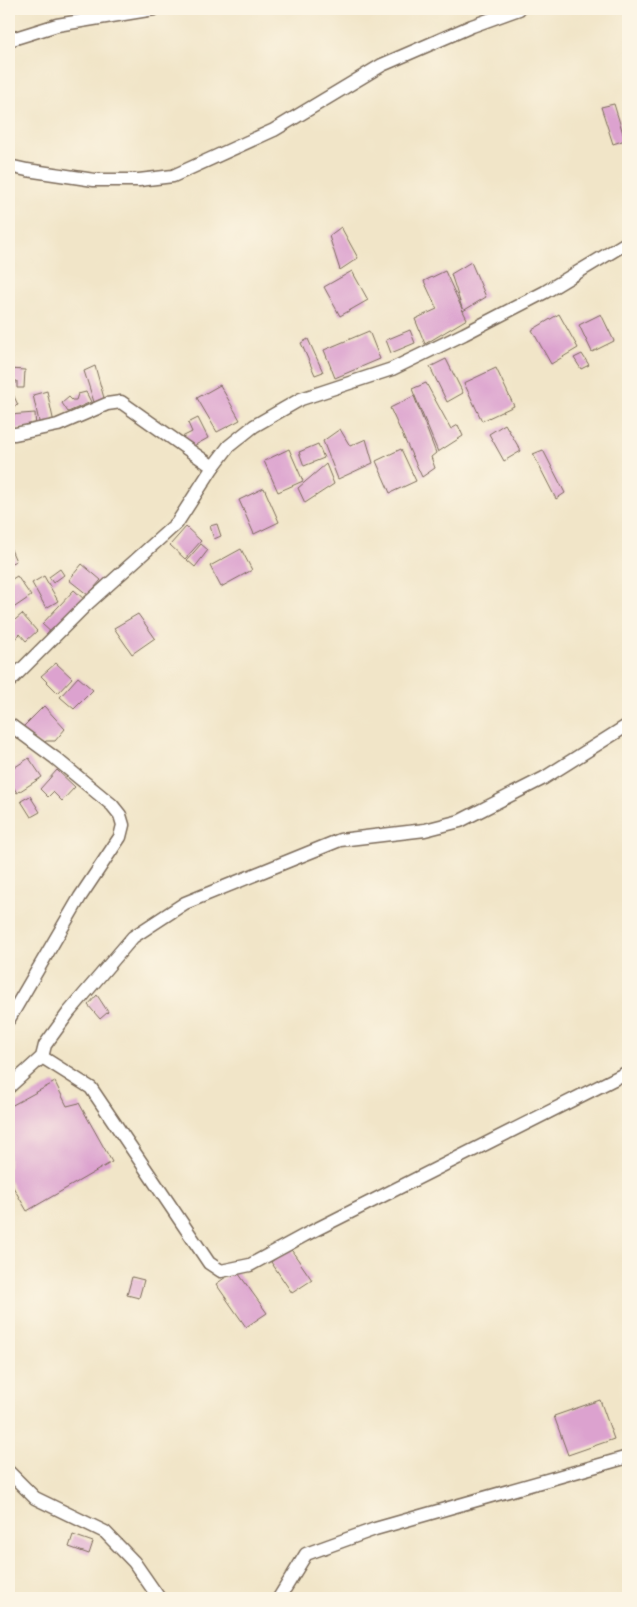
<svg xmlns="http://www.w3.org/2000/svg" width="637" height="1607" viewBox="0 0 637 1607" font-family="'Patrick Hand',sans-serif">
  <rect width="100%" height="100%" fill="#fcf5e5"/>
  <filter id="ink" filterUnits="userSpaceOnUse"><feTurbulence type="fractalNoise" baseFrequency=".02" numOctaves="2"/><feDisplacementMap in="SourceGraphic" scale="10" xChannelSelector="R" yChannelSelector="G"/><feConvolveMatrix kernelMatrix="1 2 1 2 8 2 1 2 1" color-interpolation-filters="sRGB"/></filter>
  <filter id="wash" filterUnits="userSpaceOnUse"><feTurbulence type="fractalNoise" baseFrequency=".0096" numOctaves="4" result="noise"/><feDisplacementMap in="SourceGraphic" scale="20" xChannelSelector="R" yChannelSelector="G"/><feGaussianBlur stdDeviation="1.12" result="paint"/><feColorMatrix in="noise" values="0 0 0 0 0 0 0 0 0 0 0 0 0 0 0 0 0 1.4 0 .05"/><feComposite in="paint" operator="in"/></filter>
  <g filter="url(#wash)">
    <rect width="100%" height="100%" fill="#f1e5c8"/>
    <g id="blocks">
      <g fill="#dca2cf">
        <polygon points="614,104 625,140 613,144 601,107"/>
        <polygon points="341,227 358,258 340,270 329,236"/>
        <polygon points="471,262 486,297 463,311 467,319 425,344 415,319 437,309 424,281 445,271 463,311 451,274"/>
        <polygon points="352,271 368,300 340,316 324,287"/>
        <polygon points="559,314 578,348 551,364 532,330"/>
        <polygon points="601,314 614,341 592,352 579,325"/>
        <polygon points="410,330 415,343 391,353 386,340"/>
        <polygon points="369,331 380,359 335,378 324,350"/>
        <polygon points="308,339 323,372 315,375 301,343"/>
        <polygon points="582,354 589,365 581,369 574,358"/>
        <polygon points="446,359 463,393 447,402 430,367"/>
        <polygon points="95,366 104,398 104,402 94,402 84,371"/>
        <polygon points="496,368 514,406 482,421 464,383"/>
        <polygon points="9,369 25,370 24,388 17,388 17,381 9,381"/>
        <polygon points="426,383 451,429 458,425 463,436 438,452 412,389"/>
        <polygon points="220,385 240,420 217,432 197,398"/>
        <polygon points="47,391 54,423 40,426 33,395"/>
        <polygon points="12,392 18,405 12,407 9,393"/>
        <polygon points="86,392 91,402 68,412 62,403 69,397 72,400 76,400 78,394"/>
        <polygon points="414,396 436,453 431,457 435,468 422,477 390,408"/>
        <polygon points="35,413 36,428 9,429 9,415"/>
        <polygon points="198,418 208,438 188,449 182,437 192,432 188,423"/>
        <polygon points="505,424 521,451 504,461 489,434"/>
        <polygon points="340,429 350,446 366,439 373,463 338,479 323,441"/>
        <polygon points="318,444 324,458 304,466 299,452"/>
        <polygon points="289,449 303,481 278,492 264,461"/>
        <polygon points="401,449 416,481 390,493 376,461"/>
        <polygon points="543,450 565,493 556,499 533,454"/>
        <polygon points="326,464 334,484 305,503 298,488"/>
        <polygon points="264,488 279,522 254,534 239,500"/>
        <polygon points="217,524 221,536 214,539 210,526"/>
        <polygon points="186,527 201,541 185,559 170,545"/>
        <polygon points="201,544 208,550 195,567 187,560"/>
        <polygon points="9,545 16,561 9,564"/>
        <polygon points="241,549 252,570 221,587 210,566"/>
        <polygon points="82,564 101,580 88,595 69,580"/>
        <polygon points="60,569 64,575 53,583 49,577"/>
        <polygon points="17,576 31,596 9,611 9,581"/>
        <polygon points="44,576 58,601 46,608 32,583"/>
        <polygon points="74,590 86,601 54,635 42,624"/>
        <polygon points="22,614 37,631 26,641 20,634 9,644 9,625"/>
        <polygon points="138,614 155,638 132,654 114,628"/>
        <polygon points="56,663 72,678 58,693 41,676"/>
        <polygon points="78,677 93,690 74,709 60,697"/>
        <polygon points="44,706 65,729 55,741 46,741 41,745 19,731"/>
        <polygon points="29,758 42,777 17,793 9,780 9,771"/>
        <polygon points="57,770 75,787 62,801 53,792 48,797 40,789"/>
        <polygon points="30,796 40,812 31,817 21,801"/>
        <polygon points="97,995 108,1012 100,1019 88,1005"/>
        <polygon points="55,1082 67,1106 79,1103 112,1162 27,1211 9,1180 9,1107"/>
        <polygon points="290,1248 312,1280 292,1293 271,1262"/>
        <polygon points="236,1270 267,1313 246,1327 216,1284"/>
        <polygon points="132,1277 144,1280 139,1298 127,1295"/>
        <polygon points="600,1400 614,1439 568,1455 554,1416"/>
        <polygon points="73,1535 93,1542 89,1554 69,1547"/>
      </g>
    </g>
  </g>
  <g filter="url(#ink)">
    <use href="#blocks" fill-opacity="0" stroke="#7b6b5a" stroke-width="1"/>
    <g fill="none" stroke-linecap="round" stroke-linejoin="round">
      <defs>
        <g id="minor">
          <polyline points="9,40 57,25 154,9"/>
          <polyline points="9,166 27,170 94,180 139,180 173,176 274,130 382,65 472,26 519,9"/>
          <polyline points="9,434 15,434 58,425 107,404 121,402 213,467"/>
          <polyline points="9,682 86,605 177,523 213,467 229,446 254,426 301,399 392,369 464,334 545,292 628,242"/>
          <polyline points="9,724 55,758 112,805 120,815 123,825 120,837 80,897 9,1019"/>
          <polyline points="42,1057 91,1088 209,1263 221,1271 250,1265 305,1235 628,1072"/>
          <polyline points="9,1087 42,1057 45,1045 69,1012 133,937 185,903 340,840 425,830 460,821 544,778 628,725"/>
          <polyline points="9,1472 35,1498 105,1532 134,1562 159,1598"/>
          <polyline points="279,1598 306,1554 375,1529 628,1457"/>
        </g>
      </defs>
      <use href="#minor" stroke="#7b6b5a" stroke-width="15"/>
      <use href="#minor" stroke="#fff" stroke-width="12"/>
    </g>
  </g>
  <rect width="637" height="1607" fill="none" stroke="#fcf5e5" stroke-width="30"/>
</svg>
